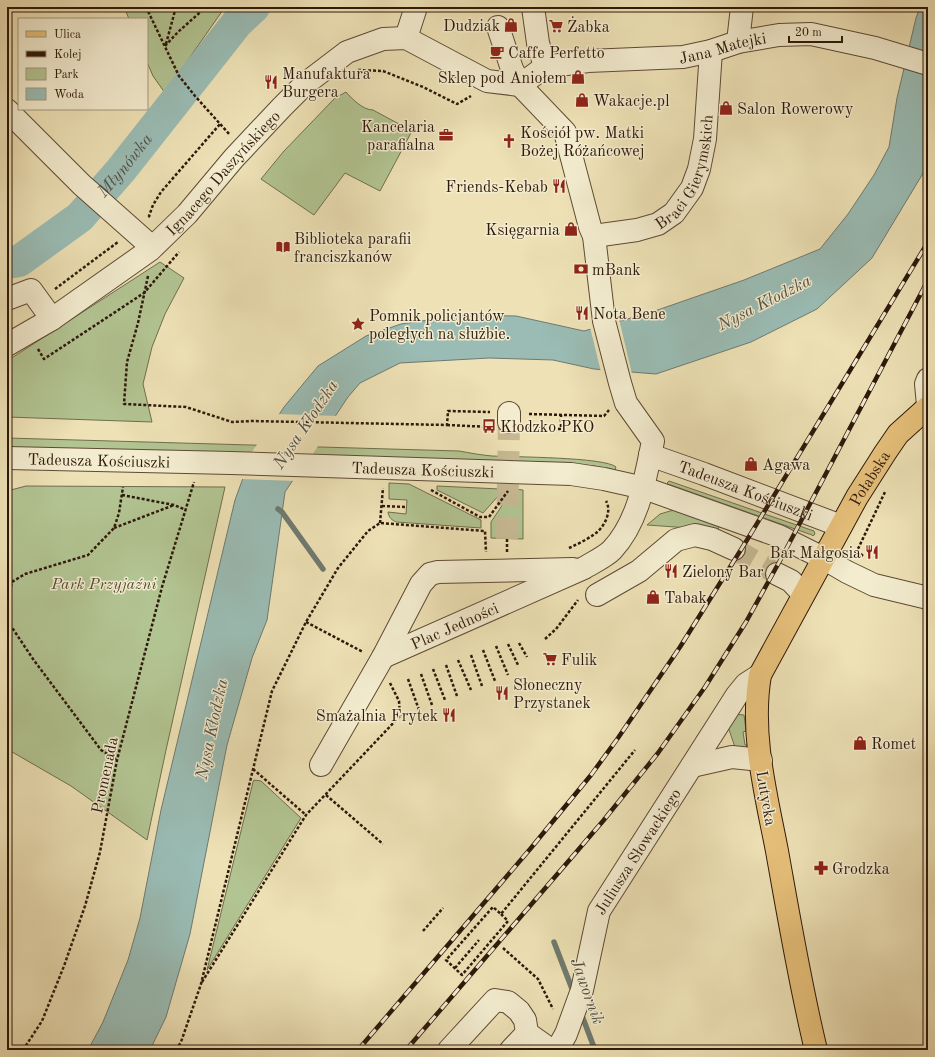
<svg xmlns="http://www.w3.org/2000/svg" width="935" height="1057" viewBox="0 0 935 1057" font-family="'Old Standard TT',serif">
  <rect width="100%" height="100%" fill="#ede1b5"/>
  <filter id="stains"><feTurbulence type="fractalNoise" baseFrequency=".005" numOctaves="4"/><feColorMatrix values="0 0 0 0 .2 0 0 0 0 .09 0 0 0 0 .02 0 0 0 .5 -.17"/></filter>
  <radialGradient id="worn" r=".72"><stop offset=".6" stop-color="#630" stop-opacity="0"/><stop offset="1" stop-color="#630" stop-opacity=".3"/></radialGradient>
  <g fill="#b2c492" stroke="#706e4e">
    <polygon points="124,7 225,7 165,93 153,76 147,62 147,19 129,19"/>
    <path d="M 346,92 C 352,99 363,110 373,110 L 412,131 L 380,191 L 345,173 L 314,215 L 261,179 L 284,151 L 335,98 Z"/>
    <polygon points="160,262 184,278 165,314 152,347 143,384 152,422 7,417 7,361"/>
    <path d="M 7,438 L 459,451 C 470,453 481,455 492,456 C 513,457 605,457 616,467 L 615,470 L 595,466 L 540,462 L 7,448 Z"/>
    <polygon points="669,481 814,531 815,534 813,536 812,535 668,484 667,483"/>
    <path d="M 389,483 L 409,484 L 481,520 L 481,528 L 396,522 C 392,520 389,518 388,512 L 406,514 L 407,500 L 389,499 Z"/>
    <polygon points="26,486 225,487 166,750 147,840 71,786 7,749 7,491"/>
    <polygon points="437,486 500,489 500,494 483,513 437,490"/>
    <polygon points="513,489 523,490 523,539 491,538 491,522"/>
    <polygon points="677,509 720,523 718,530 647,525 660,514"/>
    <polygon points="733,714 744,715 746,731 743,732 745,745 747,745 748,752 736,750 727,724"/>
    <polygon points="254,780 261,781 301,818 207,970 253,782"/>
  </g>
  <polygon fill="#9abcb4" stroke="#6f7a70" points="920,7 928,7 928,165 872,258 817,309 751,342 656,374 594,369 553,360 489,358 400,363 360,383 348,397 285,492 267,620 252,658 227,745 190,934 166,1017 150,1050 88,1050 103,1022 128,960 140,918 161,810 235,500 250,459 284,407 318,366 366,336 401,324 462,315 516,316 584,331 649,313 744,280 820,249 848,214 874,175 889,147 897,98 916,18"/>
  <g fill="#ede1b5">
    <polygon points="619,319 632,374 601,372 590,327"/>
    <polygon points="277,414 338,416 295,481 240,479 248,458"/>
  </g>
  <g fill="none" stroke-linecap="round" stroke-linejoin="round">
    <g stroke="#6f7a70" stroke-width="5.5">
      <polyline points="278,509 282,512 323,569"/>
      <polyline points="554,942 574,994"/>
      <polyline points="581,1013 595,1050"/>
    </g>
    <path stroke="#9abcb4" stroke-width="32" id="s1" d="M 7,263 L 19,261 L 80,217 L 121,170 L 237,23 L 254,7"/>
    <g stroke="#c7b993" stroke-width="22" stroke-dasharray="22 11" stroke-linecap="butt">
      <polyline points="507,539 509,422"/>
      <polyline points="734,549 777,574"/>
    </g>
    <defs>
      <g id="minor">
        <polyline points="533,7 538,43 545,67"/>
        <polyline points="406,38 416,7"/>
        <polyline points="738,42 742,7"/>
        <path id="s2" d="M 520,85 L 545,67 L 588,61 L 683,57 L 711,51 L 738,42 L 779,35 L 811,34 L 875,48 L 928,64"/>
        <polyline points="7,110 82,185 152,247"/>
        <path id="s3" d="M 594,236 L 637,230 L 658,224 L 674,213 L 692,188 L 699,169 L 705,139 L 711,51"/>
        <polyline points="7,299 31,290 52,319"/>
        <path id="s4" d="M 7,345 L 52,319 L 150,250 L 187,214 L 234,158 L 282,107 L 305,84 L 347,52 L 383,39 L 406,38 L 487,81 L 520,85"/>
        <polyline points="928,379 926,384 928,405"/>
        <polyline points="509,422 509,413"/>
        <path id="s5" d="M 650,455 L 704,474 L 841,526"/>
        <path id="s6" d="M 7,458 L 231,463 L 571,474 L 604,479 L 644,488 L 779,536 L 823,558 L 847,572 L 874,585 L 928,598"/>
        <polyline points="777,574 791,581 803,594"/>
        <polyline points="597,595 639,571 676,540 695,535 712,539 734,549"/>
        <path id="s7" d="M 383,657 L 584,568 C 592,563 605,557 612,550 C 639,521 645,479 653,441 L 626,403 L 620,383 L 604,321 L 594,236 L 590,227 L 565,132 L 520,85 L 512,69 L 498,27"/>
        <polyline points="321,765 383,657 421,584 430,574 438,572 573,569"/>
        <polyline points="692,766 732,757 761,760"/>
        <polyline points="527,1033 551,1050"/>
        <polyline points="449,1050 495,1000 508,1002 519,1011 525,1020 527,1033 511,1050"/>
        <path id="s8" d="M 557,1050 L 566,1034 L 582,990 L 599,911 L 737,695 L 746,684 L 760,675"/>
      </g>
      <g id="major">
        <path id="s9" d="M 816,1050 C 800,984 789,918 777,851 C 766,794 750,734 760,675 L 857,497 L 885,453 L 898,434 L 928,407"/>
      </g>
    </defs>
    <use href="#minor" stroke="#5e4a35" stroke-width="24"/>
    <use href="#major" stroke="#2e180a" stroke-width="24"/>
    <g stroke="#2e180a" stroke-width="2.5" stroke-dasharray="3 2" stroke-linecap="butt">
      <polyline points="146,7 179,76 195,96 230,135"/>
      <polyline points="166,44 176,7"/>
      <polyline points="165,46 178,32 206,7"/>
      <polyline points="358,70 383,71 423,87 457,104 471,96"/>
      <polyline points="150,217 149,216 153,205 161,192 220,124"/>
      <polyline points="148,276 138,323 127,362 124,404 186,407 232,422 252,421 447,425 448,411 490,412"/>
      <polyline points="55,289 118,242"/>
      <polyline points="38,349 44,359 144,293 179,252"/>
      <polyline points="529,414 604,416 609,410"/>
      <polyline points="447,425 491,427"/>
      <polyline points="528,428 561,429 561,415"/>
      <polyline points="431,490 480,517 489,517 508,491"/>
      <polyline points="122,495 174,505 186,510"/>
      <polyline points="382,506 406,507"/>
      <polyline points="380,523 383,488"/>
      <polyline points="114,528 174,505"/>
      <polyline points="507,539 507,552"/>
      <path d="M 569,548 C 578,544 588,539 596,533 C 605,526 612,511 606,501"/>
      <polyline points="863,556 857,551 885,492"/>
      <polyline points="7,570 12,582 7,601"/>
      <polyline points="12,582 25,574 88,555 114,528 119,513 123,487"/>
      <polyline points="7,620 33,659 101,750 117,760"/>
      <polyline points="306,622 363,652"/>
      <polyline points="545,639 556,629 578,600"/>
      <polyline points="519,643 527,657"/>
      <polyline points="508,644 518,665"/>
      <polyline points="496,646 508,675"/>
      <polyline points="483,650 495,681"/>
      <polyline points="471,655 482,686"/>
      <polyline points="458,660 471,690"/>
      <polyline points="446,665 457,696"/>
      <polyline points="433,669 445,700"/>
      <polyline points="421,674 432,705"/>
      <polyline points="408,679 419,710"/>
      <polyline points="390,683 399,701 400,716"/>
      <polyline points="253,769 306,815"/>
      <polyline points="326,795 383,844"/>
      <polyline points="501,914 508,921 462,975 446,960 493,907 501,914 635,750"/>
      <polyline points="423,931 443,908"/>
      <polyline points="503,948 538,979 553,1009"/>
      <polyline points="455,968 479,940"/>
      <polyline points="202,982 306,815 400,716 405,714"/>
      <polyline points="23,1050 42,1021 64,966 85,906 100,852 117,760 162,587 194,482"/>
      <polyline points="176,1050 181,1042 201,984 272,691 306,622 338,568 368,531 380,523 485,531 486,552"/>
    </g>
    <use href="#minor" stroke="#f3eccf" stroke-width="22"/>
    <use href="#major" stroke="#e6c07a" stroke-width="22"/>
    <defs>
      <g id="rail">
        <polyline points="358,1050 531,848 591,775 618,738 680,647 747,540 928,242"/>
        <polyline points="406,1050 603,821 658,753 705,687 746,622 782,557 928,280"/>
      </g>
    </defs>
    <use href="#rail" stroke="#2e180a" stroke-width="4.5"/>
    <use href="#rail" stroke="#f3eccf" stroke-width="3" stroke-dasharray="9" stroke-linecap="butt"/>
  </g>
  <defs>
    <symbol id="shop-bare" viewBox="-9 -9 18 18"><path d="M-5-2.5h2.3a2.7 3.5 0 0 1 5.4 0H5L5.5 6h-11ZM-1.5-2.5h3a1.5 2.3 0 0 0-3 0Z" fill="#8f2418" stroke="#f3eccf" stroke-width="2.5" paint-order="stroke"/></symbol>
    <symbol id="supermarket-bare" viewBox="-9 -9 18 18"><path d="M-6-5.5h2.5l.6 2H6L4.5 2H-2.5L-4.4-4H-6ZM-1.5 3.2a1.3 1.3 0 1 0 .1 0ZM3 3.2a1.3 1.3 0 1 0 .1 0Z" fill="#8f2418" stroke="#f3eccf" stroke-width="2.5" paint-order="stroke"/></symbol>
    <symbol id="cafe-bare" viewBox="-9 -9 18 18"><path d="M-5.5-4.5H6V0H3Q3 3.5 0 3.5H-2.5Q-5.5 3.5-5.5 0ZM3-3.2v2h1.7v-2ZM-6 4.5H4V6H-6Z" fill="#8f2418" stroke="#f3eccf" stroke-width="2.5" paint-order="stroke"/></symbol>
    <symbol id="restaurant-bare" viewBox="-9 -9 18 18"><path d="M-5-6h1v4h1v-4h1v4h1v-4h1v5L-1.5 .5V6h-2V.5L-5-1ZM5-6V6H3V1.5H1.5Q1.5-4 5-6Z" fill="#8f2418" stroke="#f3eccf" stroke-width="2.5" paint-order="stroke"/></symbol>
    <symbol id="office-bare" viewBox="-9 -9 18 18"><path d="M-6-3h4V-5.5h4V-3h4V5H-6ZM-1-4.5V-3h2v-1.5ZM-6 0V1H6V0Z" fill="#8f2418" stroke="#f3eccf" stroke-width="2.5" paint-order="stroke"/></symbol>
    <symbol id="church-bare" viewBox="-9 -9 18 18"><path d="M-1.2-6h2.4v3.5h3.3v2.4h-3.3V6h-2.4V-.1h-3.3v-2.4h3.3Z" fill="#8f2418" stroke="#f3eccf" stroke-width="2.5" paint-order="stroke"/></symbol>
    <symbol id="library-bare" viewBox="-9 -9 18 18"><path d="M-6-4Q-3-5.5-.7-3.5V5Q-3 3-6 4ZM6-4Q3-5.5 .7-3.5V5Q3 3 6 4Z" fill="#8f2418" stroke="#f3eccf" stroke-width="2.5" paint-order="stroke"/></symbol>
    <symbol id="bank-bare" viewBox="-9 -9 18 18"><path d="M-6-4H6V4H-6ZM0-2.3a2.3 2.3 0 1 0 0 4.6a2.3 2.3 0 1 0 0-4.6Z" fill="#8f2418" stroke="#f3eccf" stroke-width="2.5" paint-order="stroke"/></symbol>
    <symbol id="sight-bare" viewBox="-9 -9 18 18"><path d="M0-6L1.8-2.2L6-1.7L2.9 1.2L3.7 5.4L0 3.3L-3.7 5.4L-2.9 1.2L-6-1.7L-1.8-2.2Z" fill="#8f2418" stroke="#f3eccf" stroke-width="2.5" paint-order="stroke"/></symbol>
    <symbol id="bus-bare" viewBox="-9 -9 18 18"><path d="M-5-6H5V4H4V6H2V4H-2V6H-4V4H-5ZM-3.5-4V0h7V-4ZM-3.5 1.2v1.5H-2V1.2ZM2 1.2v1.5H3.5V1.2Z" fill="#8f2418" stroke="#f3eccf" stroke-width="2.5" paint-order="stroke"/></symbol>
    <symbol id="pharmacy-bare" viewBox="-9 -9 18 18"><path d="M-2-6h4v4h4v4h-4v4h-4v-4h-4v-4h4Z" fill="#8f2418" stroke="#f3eccf" stroke-width="2.5" paint-order="stroke"/></symbol>
  </defs>
  <g fill-rule="evenodd">
    <use href="#shop-bare" x="501" y="15" width="20" height="20"/>
    <use href="#supermarket-bare" x="546" y="16" width="20" height="20"/>
    <use href="#cafe-bare" x="487" y="42" width="20" height="20"/>
    <use href="#shop-bare" x="568" y="67" width="20" height="20"/>
    <use href="#restaurant-bare" x="261" y="72" width="20" height="20"/>
    <use href="#shop-bare" x="572" y="90" width="20" height="20"/>
    <use href="#shop-bare" x="716" y="98" width="20" height="20"/>
    <use href="#office-bare" x="436" y="125" width="20" height="20"/>
    <use href="#church-bare" x="499" y="131" width="20" height="20"/>
    <use href="#restaurant-bare" x="549" y="176" width="20" height="20"/>
    <use href="#shop-bare" x="561" y="219" width="20" height="20"/>
    <use href="#library-bare" x="273" y="237" width="20" height="20"/>
    <use href="#bank-bare" x="571" y="259" width="20" height="20"/>
    <use href="#restaurant-bare" x="572" y="303" width="20" height="20"/>
    <use href="#sight-bare" x="348" y="314" width="20" height="20"/>
    <use href="#bus-bare" x="479" y="416" width="20" height="20"/>
    <use href="#shop-bare" x="741" y="454" width="20" height="20"/>
    <use href="#restaurant-bare" x="862" y="542" width="20" height="20"/>
    <use href="#restaurant-bare" x="661" y="561" width="20" height="20"/>
    <use href="#shop-bare" x="643" y="587" width="20" height="20"/>
    <use href="#supermarket-bare" x="540" y="649" width="20" height="20"/>
    <use href="#restaurant-bare" x="492" y="683" width="20" height="20"/>
    <use href="#restaurant-bare" x="439" y="705" width="20" height="20"/>
    <use href="#shop-bare" x="850" y="733" width="20" height="20"/>
    <use href="#pharmacy-bare" x="811" y="858" width="20" height="20"/>
  </g>
  <g text-anchor="middle" stroke-width="3" stroke-linejoin="round" paint-order="stroke">
    <g font-size="16" fill="#2e180a" stroke="#f3eccf" text-anchor="start">
      <text x="500" y="31" text-anchor="end">Dudziak</text>
      <text x="567" y="32">Żabka</text>
      <text x="508" y="58">Caffe Perfetto</text>
      <text x="282" y="79">Manufaktura<tspan x="282" dy="18">Burgera</tspan></text>
      <text x="567" y="83" text-anchor="end">Sklep pod Aniołem</text>
      <text x="593" y="106">Wakacje.pl</text>
      <text x="737" y="114">Salon Rowerowy</text>
      <text x="435" y="132" text-anchor="end">Kancelaria<tspan x="435" dy="18">parafialna</tspan></text>
      <text x="520" y="138">Kościół pw. Matki<tspan x="520" dy="18">Bożej Różańcowej</tspan></text>
      <text x="548" y="192" text-anchor="end">Friends-Kebab</text>
      <text x="560" y="235" text-anchor="end">Księgarnia</text>
      <text x="294" y="244">Biblioteka parafii<tspan x="294" dy="18">franciszkanów</tspan></text>
      <text x="592" y="275">mBank</text>
      <text x="593" y="319">Nota Bene</text>
      <text x="369" y="321">Pomnik policjantów<tspan x="369" dy="18">poległych na służbie.</tspan></text>
      <text x="500" y="432">Kłodzko PKO</text>
      <text x="762" y="470">Agawa</text>
      <text x="861" y="558" text-anchor="end">Bar Małgosia</text>
      <text x="682" y="577">Zielony Bar</text>
      <text x="664" y="603">Tabak</text>
      <text x="561" y="665">Fulik</text>
      <text x="513" y="690">Słoneczny<tspan x="513" dy="18">Przystanek</tspan></text>
      <text x="438" y="721" text-anchor="end">Smażalnia Frytek</text>
      <text x="871" y="749">Romet</text>
      <text x="832" y="874">Grodzka</text>
    </g>
    <g font-size="16" fill="#2e180a" stroke="#f3eccf">
      <text dy="6" stroke="none"><textPath href="#s2" startOffset="210">Jana Matejki</textPath></text>
      <text dy="6" stroke="none"><textPath href="#s3" startOffset="127">Braci Gierymskich</textPath></text>
      <text dy="6" stroke="none"><textPath href="#s4" startOffset="278">Ignacego Daszyńskiego</textPath></text>
      <text dy="6" stroke="none"><textPath href="#s6" startOffset="92">Tadeusza Kościuszki</textPath></text>
      <text dy="6" stroke="none"><textPath href="#s6" startOffset="416">Tadeusza Kościuszki</textPath></text>
      <text dy="6" stroke="none"><textPath href="#s9" startOffset="606">Połabska</textPath></text>
      <text dy="6" stroke="none"><textPath href="#s5" startOffset="102">Tadeusza Kościuszki</textPath></text>
      <text dy="6" stroke="none"><textPath href="#s7" startOffset="78">Plac Jedności</textPath></text>
      <text transform="translate(104 775) rotate(-78)" y="6">Promenada</text>
      <text transform="translate(767 798) rotate(80)" y="6">Lutycka</text>
      <text dy="6" stroke="none"><textPath href="#s8" startOffset="217">Juliusza Słowackiego</textPath></text>
    </g>
    <g font-size="16" font-style="italic" fill="#564c33" stroke="#f3eccf">
      <text x="104" y="589">Park Przyjaźni</text>
    </g>
    <g font-size="17" font-style="italic" fill="#545146" stroke="#f3eccf">
      <text dy="6" stroke="none"><textPath href="#s1" startOffset="156">Młynówka</textPath></text>
      <text transform="translate(764 302) rotate(-27)" y="6">Nysa Kłodzka</text>
      <text transform="translate(305 424) rotate(-56)" y="6">Nysa Kłodzka</text>
      <text transform="translate(211 729) rotate(-78)" y="6">Nysa Kłodzka</text>
      <text transform="translate(588 991) rotate(70)" y="6">Jawornik</text>
    </g>
  </g>
  <rect width="935" height="1057" fill="none" stroke="#ede1b5" stroke-width="24"/>
  <rect x="8" y="8" width="919" height="1041" fill="none" stroke="#2e180a" stroke-width="2"/>
  <rect x="12" y="12" width="911" height="1033" fill="none" stroke="#2e180a"/>
  <rect x="18" y="18" width="130" height="92" fill="#f3eccf" stroke="#a49780"/>
  <rect x="26" y="31" width="20" height="6" fill="#e6c07a" stroke="#a49780"/>
  <text x="54" y="38" font-size="12" fill="#2e180a">Ulica</text>
  <rect x="26" y="51" width="20" height="6" fill="#2e180a" stroke="#a49780"/>
  <text x="54" y="58" font-size="12" fill="#2e180a">Kolej</text>
  <rect x="26" y="68" width="20" height="12" fill="#b2c492" stroke="#a49780"/>
  <text x="54" y="78" font-size="12" fill="#2e180a">Park</text>
  <rect x="26" y="88" width="20" height="12" fill="#9abcb4" stroke="#a49780"/>
  <text x="54" y="98" font-size="12" fill="#2e180a">Woda</text>
  <path d="M789 36v6h53v-6" fill="none" stroke="#2e180a" stroke-width="2"/>
  <text x="795" y="36" font-size="12" fill="#2e180a" stroke="#f3eccf" stroke-width="3" paint-order="stroke">20 m</text>
  <rect width="100%" height="100%" filter="url(#stains)"/>
  <rect width="100%" height="100%" fill="url(#worn)"/>
</svg>
